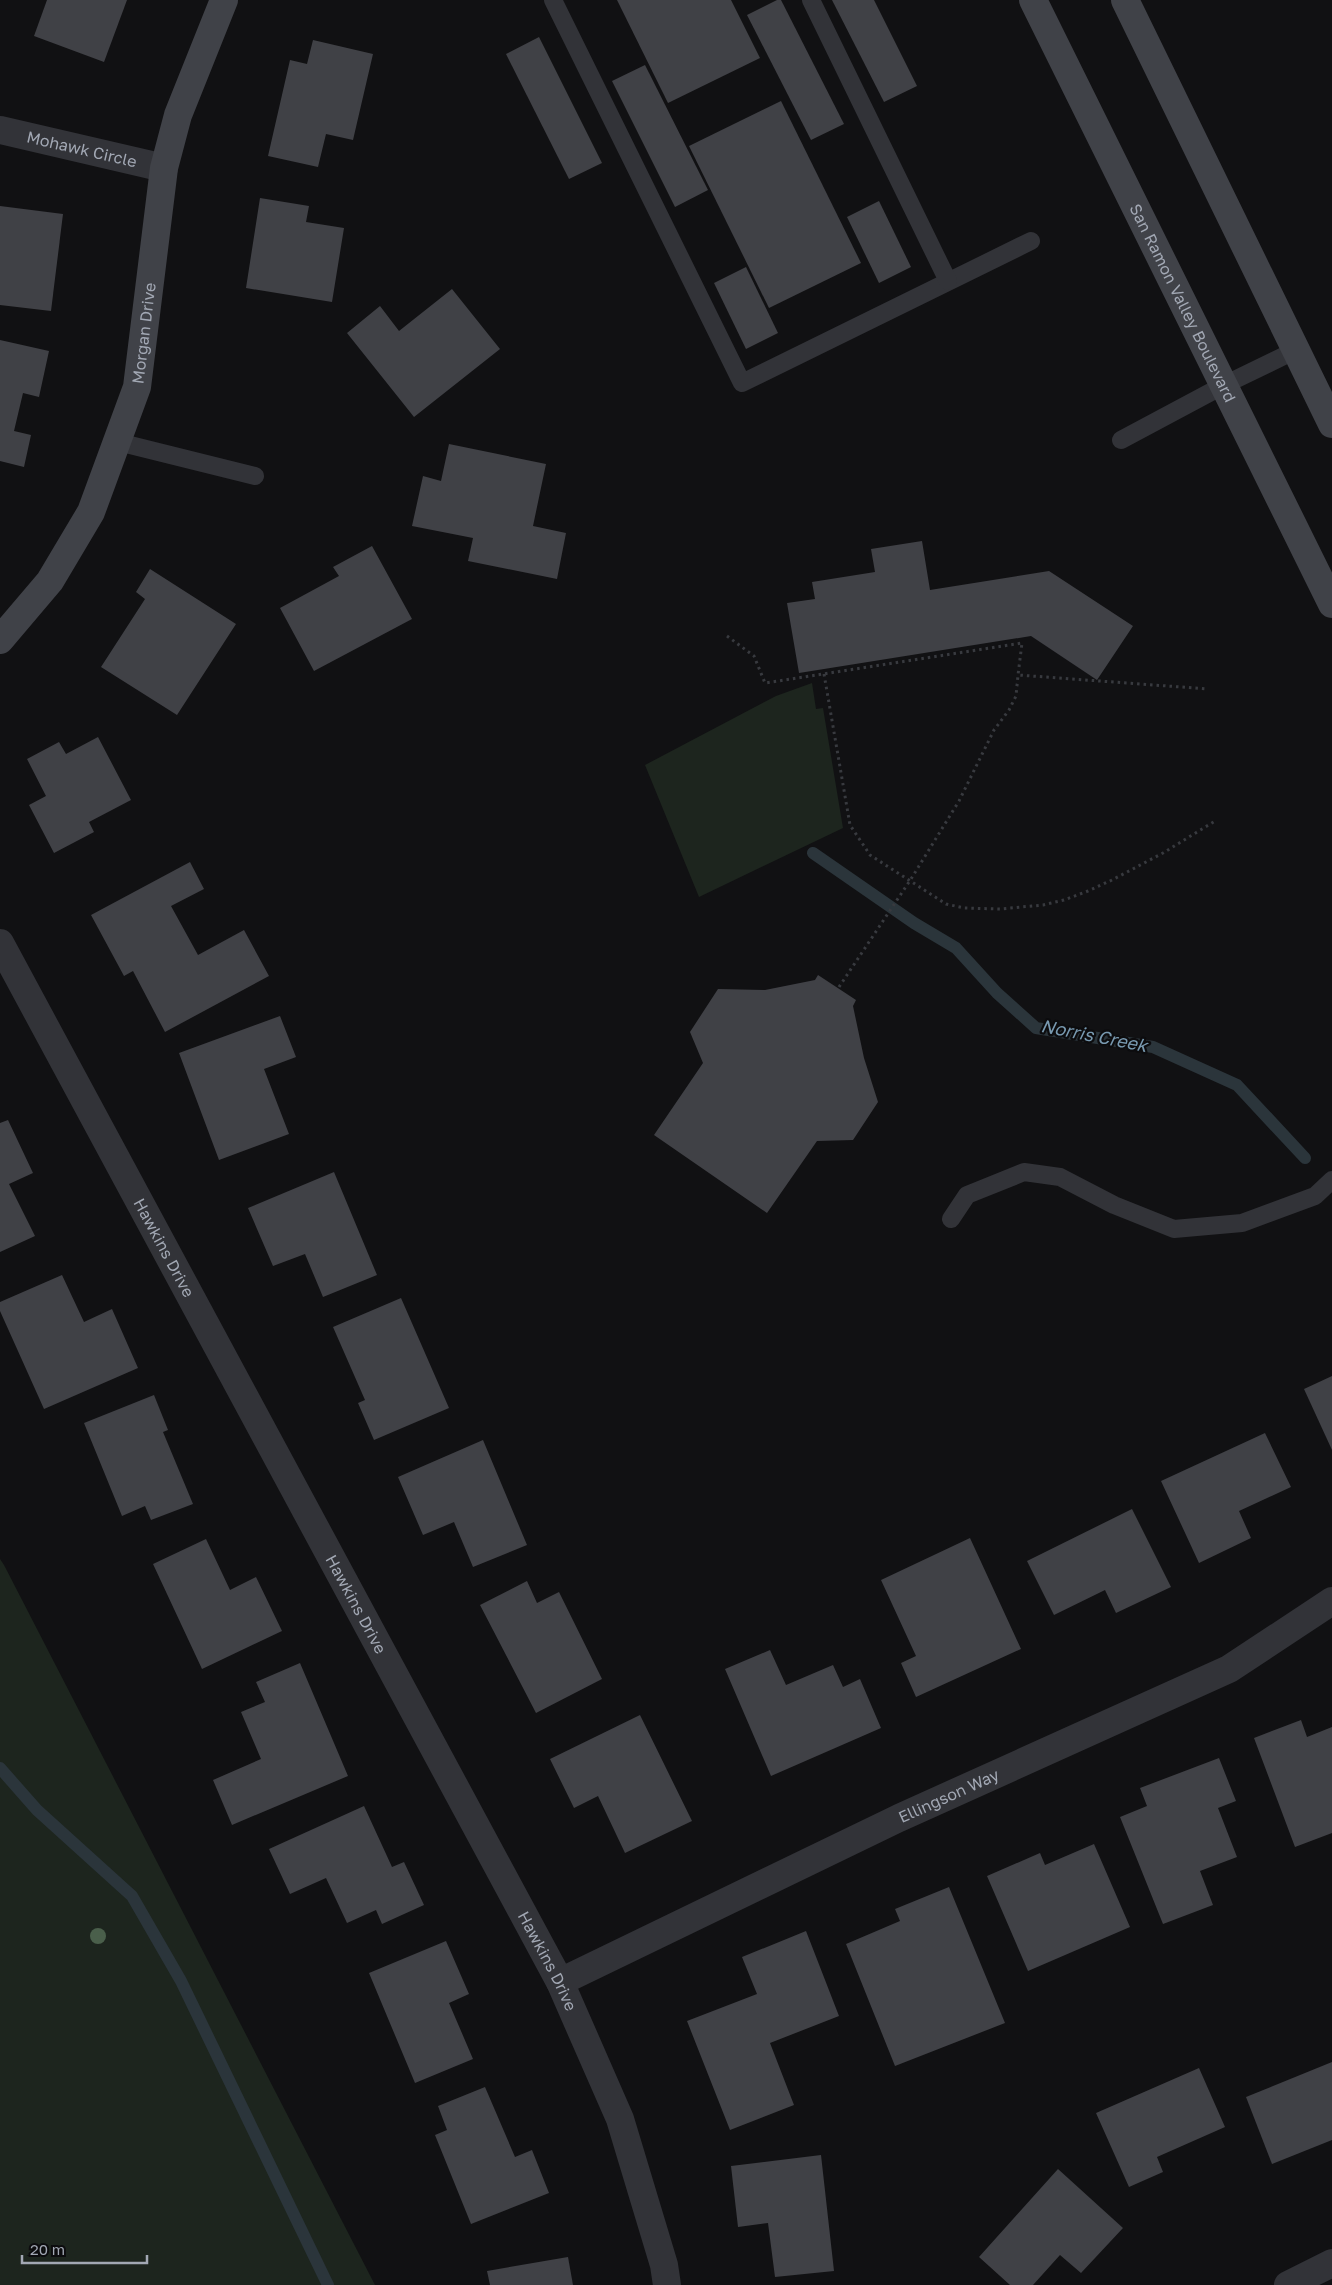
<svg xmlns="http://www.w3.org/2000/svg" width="1332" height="2285" viewBox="0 0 1332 2285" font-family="'Golos Text',sans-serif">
  <rect width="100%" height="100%" fill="#111113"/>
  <g fill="#1d251e">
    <polygon points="812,683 816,709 823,708 843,828 699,897 645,765 776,696"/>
    <polygon points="0,1559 4,1565 375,2285 0,2285"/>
  </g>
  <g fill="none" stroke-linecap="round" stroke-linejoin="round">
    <g stroke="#2b353b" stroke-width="12">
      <polyline points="813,853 914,923 956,948 997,993 1036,1028 1153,1047 1237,1085 1305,1158"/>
      <polyline points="0,1768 37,1810 132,1896 181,1981 328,2285"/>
    </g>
  </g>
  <g fill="#404146">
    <polygon points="47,0 127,0 104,62 34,36"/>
    <polygon points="617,0 731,0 760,58 668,103"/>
    <polygon points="777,0 781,0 844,124 811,140 747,15"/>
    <polygon points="832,0 874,0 917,86 884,102"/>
    <polygon points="539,37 602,163 569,179 506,54"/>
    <polygon points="313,40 373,54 353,140 326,134 318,167 268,156 290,60 307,64"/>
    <polygon points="645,65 708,190 675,207 612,81"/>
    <polygon points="781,101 861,263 769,308 689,146"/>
    <polygon points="260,198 309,206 306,222 344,228 332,302 246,288"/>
    <polygon points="879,201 911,267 879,283 847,217"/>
    <polygon points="0,206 63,214 51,311 0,305"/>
    <polygon points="746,267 778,333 746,349 714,283"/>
    <polygon points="452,289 500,349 414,417 347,333 380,306 399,331"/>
    <polygon points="0,340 49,351 39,397 23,393 14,431 31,435 24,467 0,461"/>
    <polygon points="449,444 546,464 533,526 566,533 557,579 468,561 473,538 412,526 423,476 441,481"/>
    <polygon points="922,541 930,590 1049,571 1133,626 1097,680 1031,636 799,673 787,603 815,599 812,582 875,572 871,549"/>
    <polygon points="372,546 412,619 314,671 280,608 339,576 333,567"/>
    <polygon points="150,569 236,624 177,715 101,667 145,599 136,592"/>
    <polygon points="98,737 131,800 89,822 94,832 54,853 29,805 46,796 27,759 59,742 66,754"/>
    <polygon points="190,862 204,889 171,906 198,955 244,930 269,976 165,1032 133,971 124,976 91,915"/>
    <polygon points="818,975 856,1000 853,1006 864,1058 878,1102 853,1140 817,1141 767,1213 654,1135 703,1063 690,1032 718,989 765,990 815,980"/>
    <polygon points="280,1016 296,1057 264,1069 289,1134 219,1160 179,1053"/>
    <polygon points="8,1120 33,1173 9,1184 35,1236 0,1252 0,1123"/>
    <polygon points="334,1172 377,1275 323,1297 305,1254 273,1266 248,1208"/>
    <polygon points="62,1275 84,1322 112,1309 138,1368 44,1409 0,1311 0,1302"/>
    <polygon points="401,1298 449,1408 374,1440 358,1403 365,1400 333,1327"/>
    <polygon points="1332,1376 1332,1450 1304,1389"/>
    <polygon points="154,1395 168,1430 163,1432 193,1504 151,1520 145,1506 122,1516 84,1423"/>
    <polygon points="1265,1433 1291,1487 1239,1511 1251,1538 1199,1563 1161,1481"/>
    <polygon points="483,1440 527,1545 473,1567 454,1522 423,1535 398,1477"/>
    <polygon points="1132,1509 1171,1587 1116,1613 1105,1590 1054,1615 1027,1561"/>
    <polygon points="970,1538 1021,1649 916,1697 901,1663 916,1656 881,1580"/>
    <polygon points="206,1539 230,1590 256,1577 282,1631 202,1669 153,1564"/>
    <polygon points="527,1581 537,1603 559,1592 602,1679 536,1713 480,1605"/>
    <polygon points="770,1650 786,1685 833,1665 843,1687 860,1679 881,1728 771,1776 725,1669"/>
    <polygon points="300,1663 348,1776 232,1825 213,1780 261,1759 241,1712 265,1702 256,1682"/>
    <polygon points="640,1715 692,1821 625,1853 598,1796 574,1808 550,1759"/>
    <polygon points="1301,1720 1307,1737 1332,1727 1332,1833 1295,1847 1254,1738"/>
    <polygon points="1219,1758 1236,1801 1218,1808 1237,1857 1200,1871 1213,1905 1163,1924 1120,1817 1147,1806 1140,1788"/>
    <polygon points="364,1806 392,1867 404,1862 424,1905 382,1924 376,1910 347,1923 326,1878 290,1894 269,1849"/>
    <polygon points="1094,1844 1130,1927 1028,1971 987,1876 1040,1853 1045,1865"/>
    <polygon points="949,1887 1005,2023 895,2066 846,1944 900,1921 895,1909"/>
    <polygon points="806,1931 839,2016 770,2043 794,2105 730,2130 687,2021 757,1994 742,1957"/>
    <polygon points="446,1941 469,1994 449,2003 473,2059 415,2083 369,1973"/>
    <polygon points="1332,2062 1332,2140 1272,2164 1246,2097"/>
    <polygon points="1199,2068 1225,2127 1157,2157 1163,2172 1129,2187 1096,2113"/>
    <polygon points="485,2087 515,2157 532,2150 549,2193 471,2224 435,2135 447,2130 438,2106"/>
    <polygon points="821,2155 834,2271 775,2277 768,2223 738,2227 731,2166"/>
    <polygon points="1058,2169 1123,2228 1081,2273 1060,2255 1033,2285 1010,2285 979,2257"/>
    <polygon points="568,2257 573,2285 490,2285 487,2271"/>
  </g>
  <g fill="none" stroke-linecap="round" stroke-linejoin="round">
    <g stroke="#383a3f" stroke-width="3" stroke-dasharray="2.5 4" stroke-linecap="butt">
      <polyline points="727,636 754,656 765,683 1022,643 1018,675 1208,689"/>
      <polyline points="824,674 850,825 870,855 946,904 964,908 1000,909 1043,905 1064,900 1088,891 1112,880 1163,853 1215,821"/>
      <polyline points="839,987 911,879 959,801 994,730 1009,710 1016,696 1018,675"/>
    </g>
    <g stroke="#323338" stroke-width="18">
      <polyline points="553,0 742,383 1031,241"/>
      <polyline points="811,0 948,281"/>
      <polyline points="1121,440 1224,385 1296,350"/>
      <polyline points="118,442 255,476"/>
      <polyline points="951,1219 967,1195 1024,1172 1060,1177 1114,1205 1174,1229 1242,1223 1315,1196 1332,1180"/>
    </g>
    <g stroke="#323338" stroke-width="28">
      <path id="s1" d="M 0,130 L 164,168"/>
      <path id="s2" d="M 0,943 L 560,1982 L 620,2119 L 664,2265 L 667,2285"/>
      <path id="s3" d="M 560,1982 L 899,1818 L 1229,1669 L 1332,1601"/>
      <polyline points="1288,2285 1332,2263"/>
    </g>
    <g stroke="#404248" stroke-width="28">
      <path id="s4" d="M 1033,0 L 1332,604"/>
      <polyline points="1125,0 1332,424"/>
      <path id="s5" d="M 0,640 L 50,581 L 91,512 L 137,387 L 164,168 L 178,115 L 224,0"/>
    </g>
  </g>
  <circle fill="#4a5f4b" cx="98" cy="1936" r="8"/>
  <g text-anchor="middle" stroke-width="4.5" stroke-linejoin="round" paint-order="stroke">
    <g font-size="16" fill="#a2a8b4" stroke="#0c0c0e">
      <text dy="6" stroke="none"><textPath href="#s1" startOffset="84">Mohawk Circle</textPath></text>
      <text dy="6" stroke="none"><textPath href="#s4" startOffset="338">San Ramon Valley Boulevard</textPath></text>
      <text dy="6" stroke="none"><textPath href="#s5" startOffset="345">Morgan Drive</textPath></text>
      <text dy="6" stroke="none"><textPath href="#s2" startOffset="346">Hawkins Drive</textPath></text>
      <text dy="6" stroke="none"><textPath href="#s2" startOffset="751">Hawkins Drive</textPath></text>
      <text dy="6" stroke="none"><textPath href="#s3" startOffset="431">Ellingson Way</textPath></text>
      <text dy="6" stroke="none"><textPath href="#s2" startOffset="1156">Hawkins Drive</textPath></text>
    </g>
    <g font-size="18" font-style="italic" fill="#7899b0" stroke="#0c0c0e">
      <text transform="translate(1094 1036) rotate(11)" y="6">Norris Creek</text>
    </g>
  </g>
  <path d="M22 2255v8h125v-8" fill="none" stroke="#a2a8b4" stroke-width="2.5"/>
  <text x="30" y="2255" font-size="15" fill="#a2a8b4" stroke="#0c0c0e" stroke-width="4" paint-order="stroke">20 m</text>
</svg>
